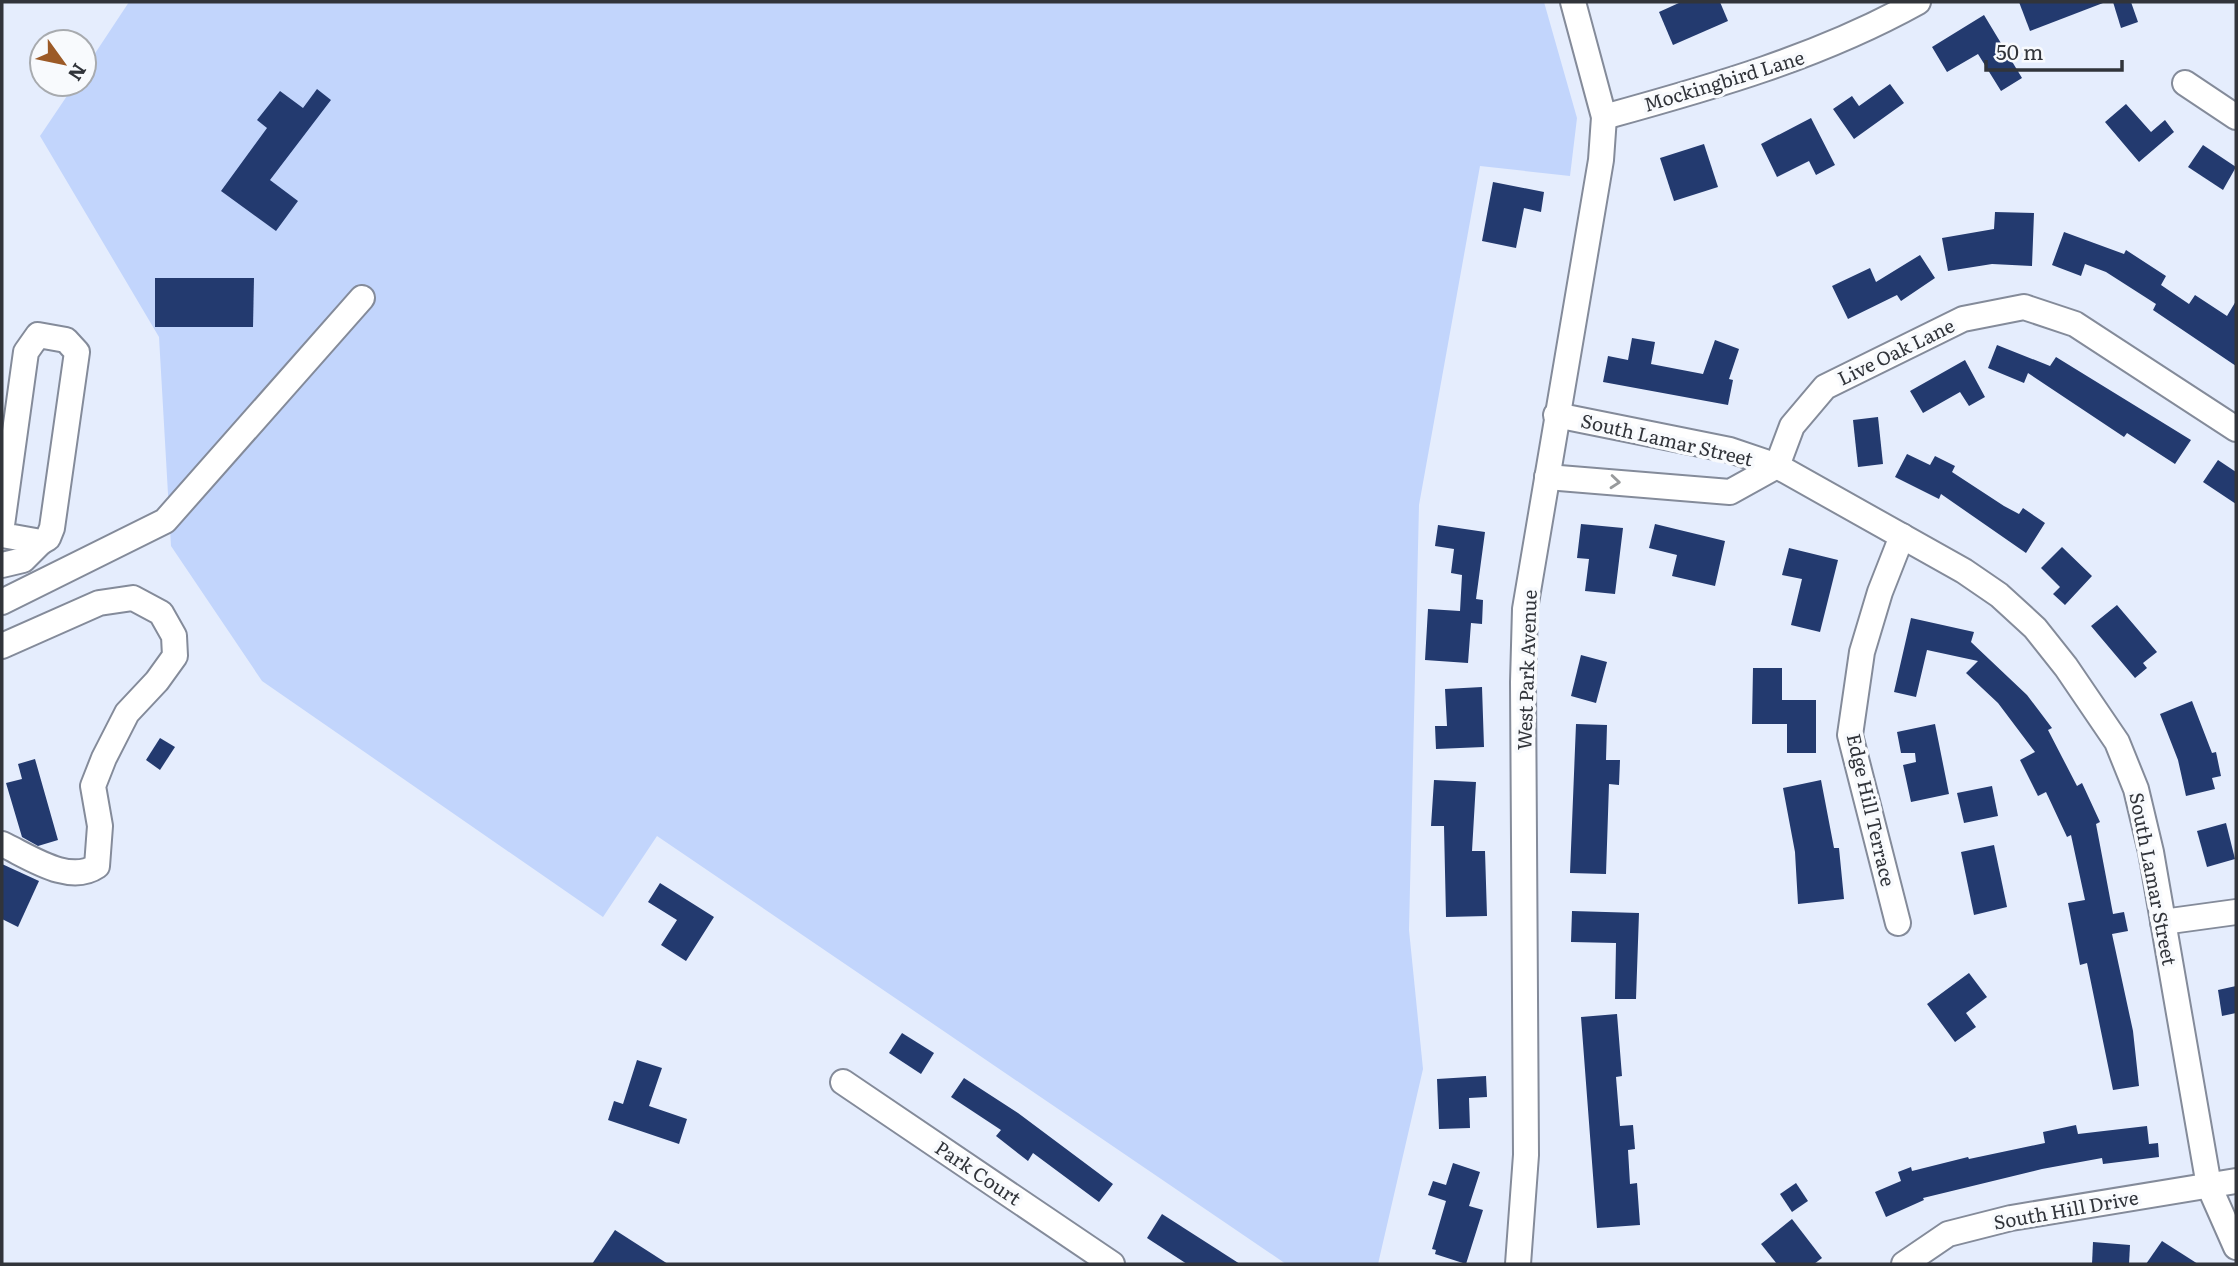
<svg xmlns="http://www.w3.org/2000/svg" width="2238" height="1266" viewBox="0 0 2238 1266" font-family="Literata,serif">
  <rect width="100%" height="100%" fill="#e5edfd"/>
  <polygon fill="#c2d5fc" points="129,2 1544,2 1577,118 1570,176 1480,166 1419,505 1409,930 1423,1069 1378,1264 1286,1264 657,836 603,917 262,681 171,546 159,337 40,136 75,84 84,84 84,70"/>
  <g fill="#233a6f">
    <polygon points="1681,2 1720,2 1728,21 1673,45 1659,12"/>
    <polygon points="2019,2 2103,2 2103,3 2030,31"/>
    <polygon points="2113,2 2131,2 2138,22 2121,28"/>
    <polygon points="1984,15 2022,78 2001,91 1978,54 1947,72 1932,47"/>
    <polygon points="1890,84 1904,103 1854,139 1833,109 1852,96 1859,106"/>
    <polygon points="317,89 331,100 270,180 298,201 276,231 221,191 267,128 257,120 280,91 303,108"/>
    <polygon points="2126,104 2151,132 2165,120 2174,132 2139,162 2105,122"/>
    <polygon points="1811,118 1835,165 1816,175 1809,161 1777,177 1761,144"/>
    <polygon points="1704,144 1718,187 1674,201 1660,158"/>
    <polygon points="2203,145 2236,167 2223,190 2188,167"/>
    <polygon points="1493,182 1544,192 1541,212 1524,208 1516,248 1482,241"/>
    <polygon points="1995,212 2034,213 2032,266 1992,264 1948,271 1942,238 1994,229"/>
    <polygon points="2064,232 2124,254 2126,250 2166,276 2161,285 2189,304 2195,295 2227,316 2236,301 2236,366 2153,310 2156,304 2106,272 2085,264 2081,276 2052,265"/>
    <polygon points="1920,255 1935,278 1901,301 1897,295 1848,319 1832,286 1870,268 1876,282"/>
    <polygon points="155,278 254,278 253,327 155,327"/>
    <polygon points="1632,338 1655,342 1651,364 1703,374 1715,340 1739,349 1729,379 1733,380 1728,405 1603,382 1608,356 1628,360"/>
    <polygon points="1997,345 2050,366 2056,357 2191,440 2175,464 2127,433 2124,437 2028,373 2024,383 1988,368"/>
    <polygon points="1965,360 1985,397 1969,406 1960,392 1923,413 1910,391"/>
    <polygon points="1878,417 1883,464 1858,467 1853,420"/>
    <polygon points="1907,454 1930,465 1935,456 1955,466 1952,472 2004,506 2019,514 2023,508 2045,523 2026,553 1941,494 1939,499 1895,477"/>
    <polygon points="2218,460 2236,472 2236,504 2203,482"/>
    <polygon points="1581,524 1623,528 1615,594 1585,591 1589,559 1577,558"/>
    <polygon points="1655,524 1725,541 1715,586 1672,576 1677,555 1649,548"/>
    <polygon points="1438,525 1485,532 1476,599 1483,600 1482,624 1471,623 1468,663 1425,660 1428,609 1460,611 1462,575 1451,573 1454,549 1435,546"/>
    <polygon points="2062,547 2092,576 2065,605 2053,594 2060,587 2041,568"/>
    <polygon points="1789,548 1838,560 1820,632 1791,625 1802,579 1782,575"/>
    <polygon points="2117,605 2157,652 2143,663 2147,668 2135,678 2091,626"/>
    <polygon points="1911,618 1974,632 1971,642 2027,695 2052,728 2048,730 2077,786 2082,783 2100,822 2096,824 2113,914 2124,912 2128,931 2112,934 2133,1031 2139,1086 2113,1090 2087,963 2080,965 2068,903 2085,900 2071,835 2067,837 2046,792 2038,796 2020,760 2035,752 1998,703 1966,673 1978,661 1927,650 1916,697 1894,692"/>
    <polygon points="1581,655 1607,662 1596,703 1571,696"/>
    <polygon points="1753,668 1782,668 1782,700 1816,700 1816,753 1787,753 1787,724 1752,724"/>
    <polygon points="1482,687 1484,747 1436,749 1435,726 1447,726 1445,689"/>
    <polygon points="2192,701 2212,753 2216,752 2221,776 2212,778 2215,789 2186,796 2178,760 2160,714"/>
    <polygon points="1576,724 1607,725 1606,760 1620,760 1619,785 1609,784 1606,874 1570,873"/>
    <polygon points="1935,724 1949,794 1911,802 1903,765 1916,762 1915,753 1901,753 1897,732"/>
    <polygon points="160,738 175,747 160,770 146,760"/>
    <polygon points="35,759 58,840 38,846 22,837 6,783 22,779 18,764"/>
    <polygon points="1434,780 1476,782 1472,851 1485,851 1487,916 1446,917 1444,826 1431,826"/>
    <polygon points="1821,780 1834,848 1839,848 1844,899 1798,904 1795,852 1783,788"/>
    <polygon points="1992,786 1998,816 1964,823 1957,793"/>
    <polygon points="2226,823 2235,859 2207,867 2197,831"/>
    <polygon points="1994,845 2007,907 1974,915 1961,852"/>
    <polygon points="2,864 39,881 18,927 2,919"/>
    <polygon points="660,883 714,917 686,961 661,945 677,920 648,902"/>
    <polygon points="1572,911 1639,913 1636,999 1615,999 1616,943 1571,942"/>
    <polygon points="1969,973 1987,997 1966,1013 1976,1027 1955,1042 1927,1004"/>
    <polygon points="2236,986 2236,1013 2222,1016 2218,990"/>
    <polygon points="1617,1014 1622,1076 1616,1077 1620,1126 1633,1125 1635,1149 1628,1150 1630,1184 1637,1183 1640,1225 1597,1228 1581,1017"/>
    <polygon points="902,1033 934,1053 921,1074 889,1053"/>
    <polygon points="637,1060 662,1068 649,1106 687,1119 679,1144 608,1120 614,1101 623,1104"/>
    <polygon points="1486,1076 1487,1097 1469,1098 1470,1128 1439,1129 1437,1079"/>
    <polygon points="964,1078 1018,1113 1113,1184 1099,1202 1033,1153 1028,1161 996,1136 1001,1130 951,1097"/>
    <polygon points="2076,1125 2078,1134 2147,1126 2149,1144 2158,1143 2159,1157 2103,1164 2102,1158 2042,1169 1923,1198 1924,1200 1886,1217 1875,1192 1901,1181 1898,1172 1911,1167 1912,1171 1968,1157 1969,1159 2045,1143 2043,1132"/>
    <polygon points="1453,1163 1480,1172 1469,1206 1483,1210 1466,1264 1435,1254 1436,1250 1432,1249 1446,1201 1428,1195 1433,1181 1446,1185"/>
    <polygon points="1796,1183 1808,1201 1792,1212 1780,1194"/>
    <polygon points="1162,1214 1240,1264 1187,1264 1147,1238"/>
    <polygon points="1792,1219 1822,1258 1814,1264 1777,1264 1761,1244"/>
    <polygon points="615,1230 668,1264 592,1264"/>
    <polygon points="2162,1241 2198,1264 2146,1264"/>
    <polygon points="2093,1242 2130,1245 2129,1264 2092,1264"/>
  </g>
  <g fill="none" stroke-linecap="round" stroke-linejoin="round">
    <defs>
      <g id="minor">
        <polyline points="2185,83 2236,117"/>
        <path d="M 1604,117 C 1713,87 1819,57 1918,2"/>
        <polyline points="1556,415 1730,450 1777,466 1964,571 1999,595 2035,628 2066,667 2117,742 2136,789 2151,852 2209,1186 2236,1247"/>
        <polyline points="1777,466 1792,426 1825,387 1963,319 2024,307 2075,324 2236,429"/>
        <polyline points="1547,477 1730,492 1777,466"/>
        <polyline points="2,525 26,352 38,335 66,340 77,352 52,528 48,538 41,542 2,535"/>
        <polyline points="2,565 23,560 41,542"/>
        <polyline points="2,602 165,521 362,298"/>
        <path d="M 2,646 L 99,603 L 133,598 L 161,613 L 174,636 L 175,656 L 157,681 L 127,713 L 104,758 L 93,786 L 100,826 L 97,866 C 69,885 30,857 2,844"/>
        <polyline points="2163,922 2236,912"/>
        <polyline points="1898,923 1850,735 1862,652 1880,592 1902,536"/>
        <polyline points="843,1082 1112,1264"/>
        <polyline points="1518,1264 1526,1155 1523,682 1525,609 1601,160 1604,117 1573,2"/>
        <polyline points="1904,1264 1948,1234 2011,1218 2236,1181"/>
      </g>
    </defs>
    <use href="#minor" stroke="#848b9a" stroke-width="28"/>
    <use href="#minor" stroke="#fff" stroke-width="24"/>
  </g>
  <defs><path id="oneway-chevron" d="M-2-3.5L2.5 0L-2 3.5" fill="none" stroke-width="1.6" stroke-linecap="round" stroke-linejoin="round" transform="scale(1.75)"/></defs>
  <use stroke="#989a9c" href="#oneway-chevron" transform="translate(1615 482) rotate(5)"/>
  <g text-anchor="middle" stroke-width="7" stroke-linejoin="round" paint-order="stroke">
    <g font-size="19" fill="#31343a" stroke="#f8fafd">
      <text transform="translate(1724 81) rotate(-17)" y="7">Mockingbird Lane</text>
      <text transform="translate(1896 352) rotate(-26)" y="7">Live Oak Lane</text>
      <text transform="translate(1667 440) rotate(13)" y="7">South Lamar Street</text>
      <text transform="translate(1527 670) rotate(-88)" y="7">West Park Avenue</text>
      <text transform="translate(1871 810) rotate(77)" y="7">Edge Hill Terrace</text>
      <text transform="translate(2153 879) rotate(79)" y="7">South Lamar Street</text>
      <text transform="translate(978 1173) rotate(34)" y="7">Park Court</text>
      <text transform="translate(2066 1210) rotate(-10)" y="7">South Hill Drive</text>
    </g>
  </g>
  <rect width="2238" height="1266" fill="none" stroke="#31343a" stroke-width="7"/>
  <g transform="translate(63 63) rotate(123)"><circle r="33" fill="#f8fafd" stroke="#a8abaf" stroke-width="2"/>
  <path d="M0-5L12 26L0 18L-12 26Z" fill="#9c5a27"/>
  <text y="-10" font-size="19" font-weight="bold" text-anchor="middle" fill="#31343a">N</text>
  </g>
  <path d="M1986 60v10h136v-10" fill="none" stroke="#31343a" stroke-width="3.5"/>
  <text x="1996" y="60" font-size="21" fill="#31343a" stroke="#f8fafd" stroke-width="5" paint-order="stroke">50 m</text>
</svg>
